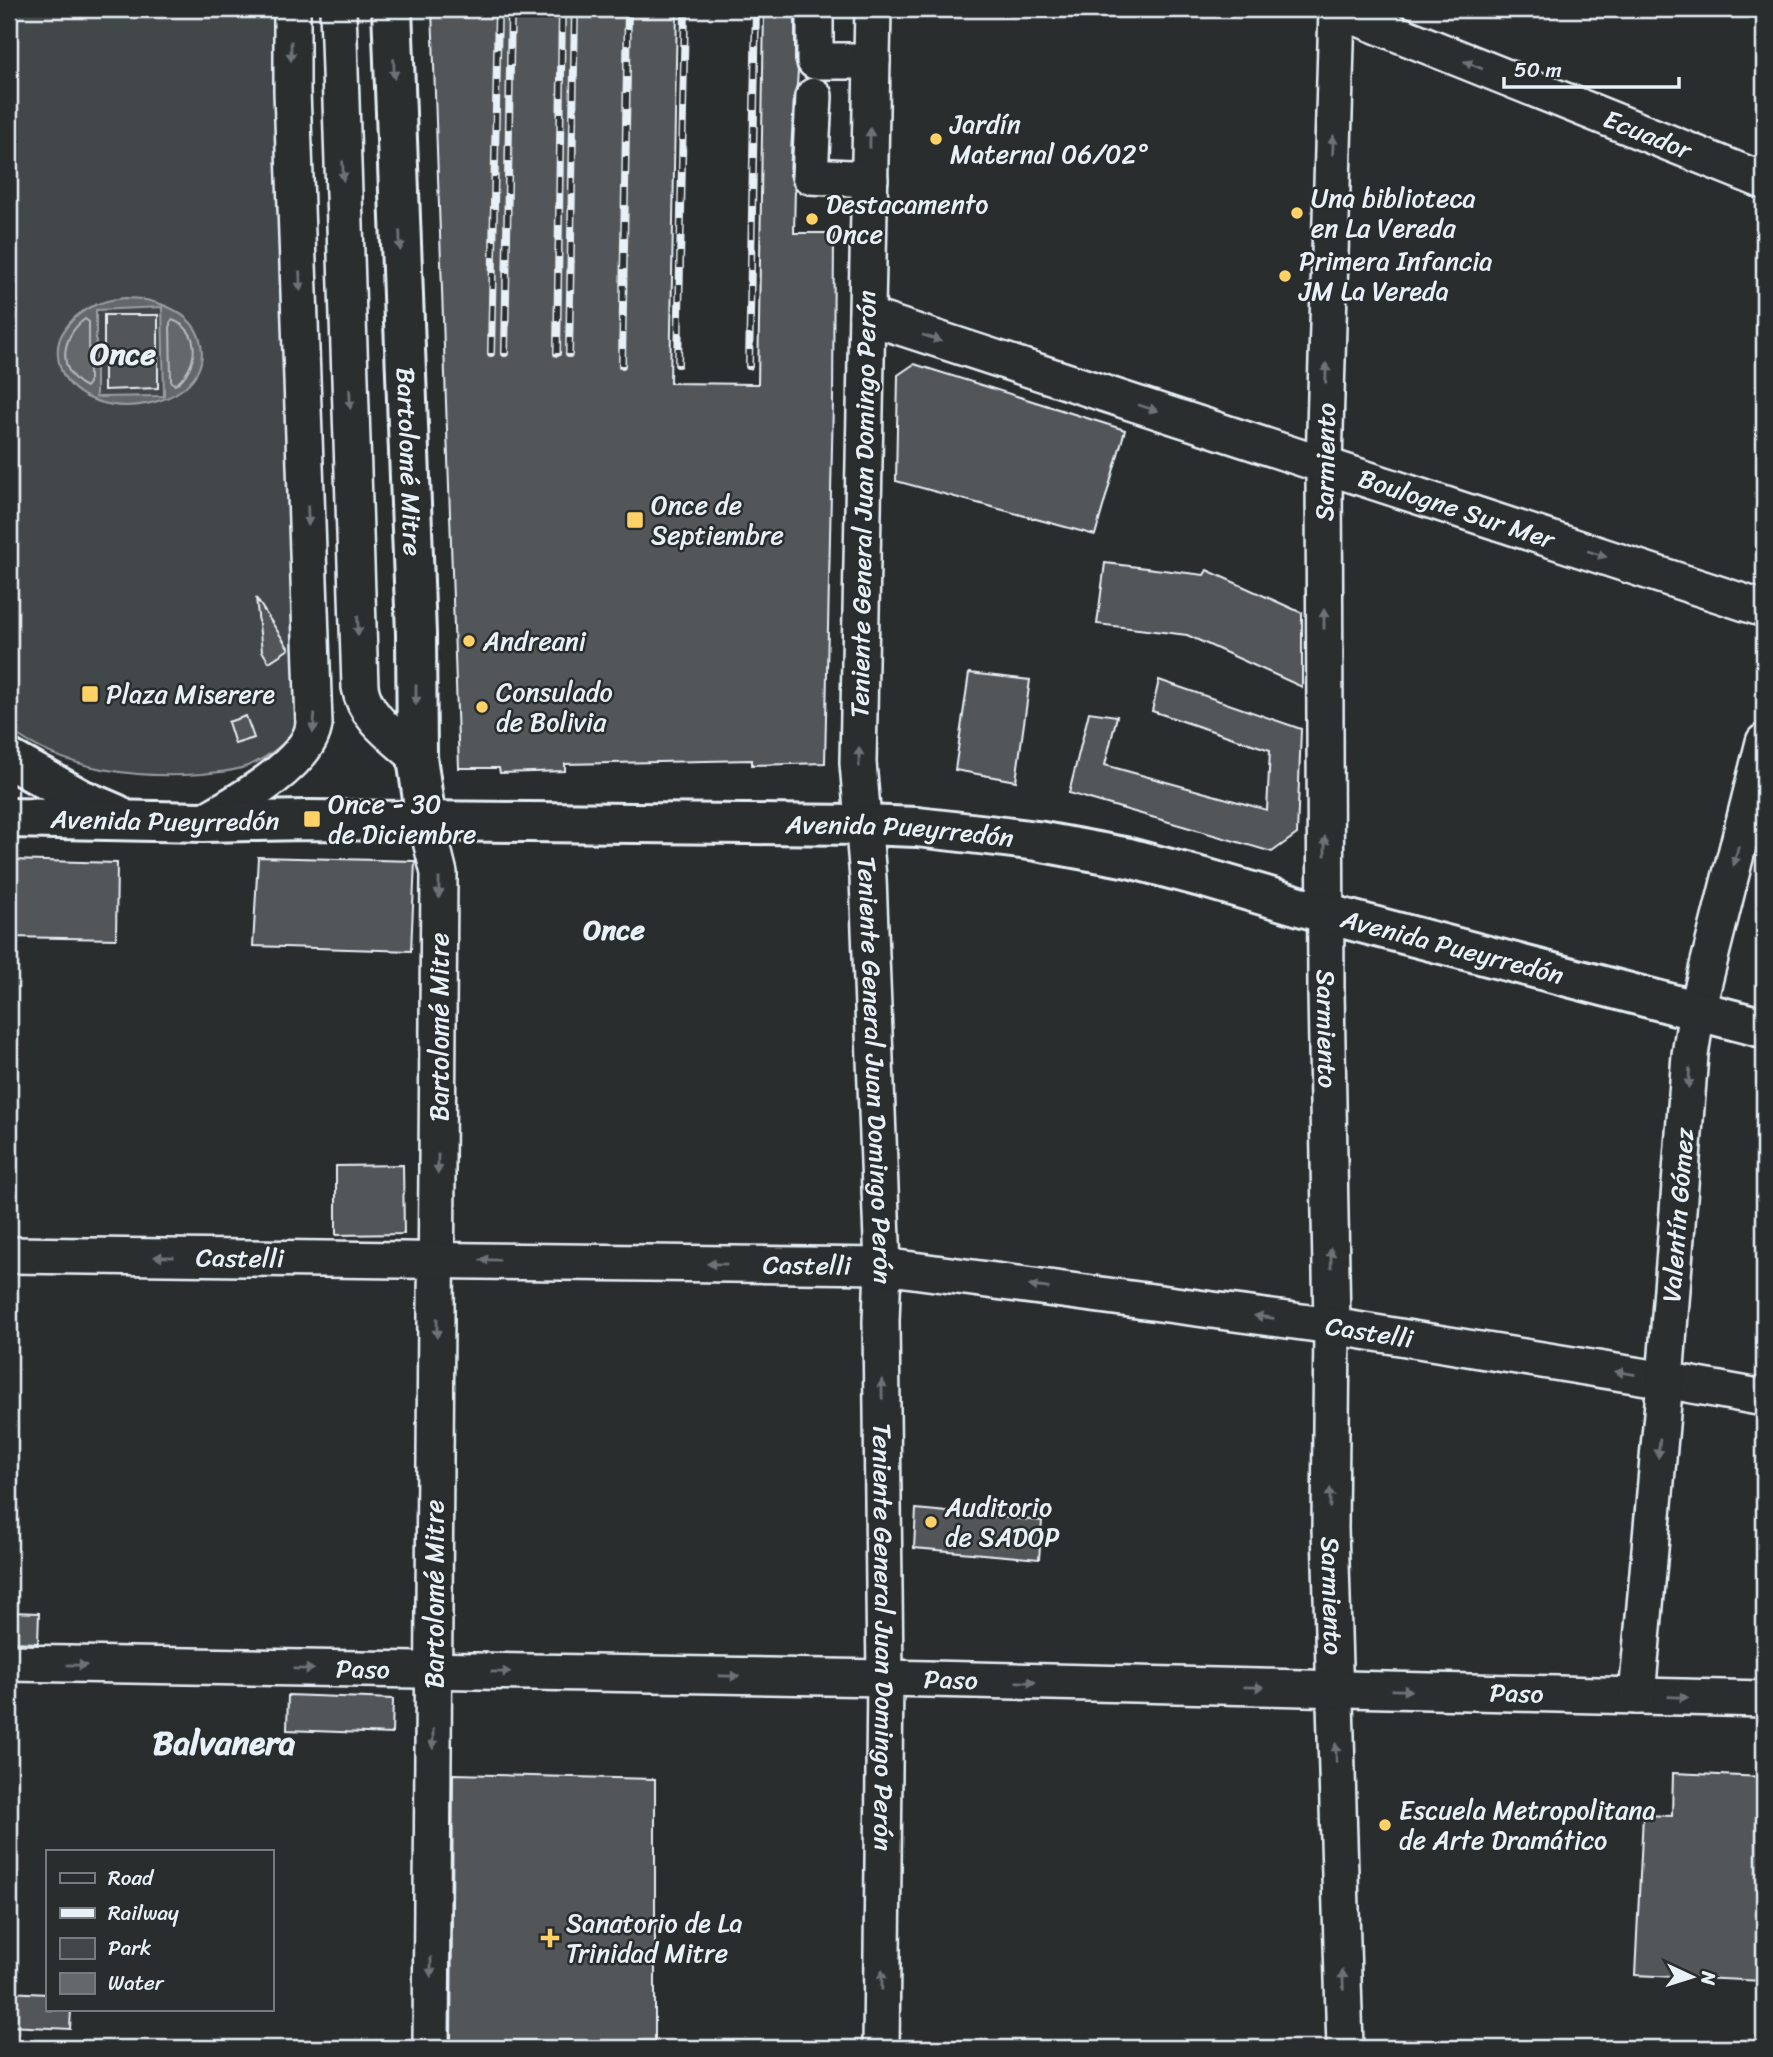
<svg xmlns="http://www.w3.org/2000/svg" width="1773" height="2057" viewBox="0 0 1773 2057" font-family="Sriracha,sans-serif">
  <rect width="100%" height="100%" fill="#2a2d2e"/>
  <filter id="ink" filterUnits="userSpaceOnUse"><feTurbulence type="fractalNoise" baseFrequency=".0143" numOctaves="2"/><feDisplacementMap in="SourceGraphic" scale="14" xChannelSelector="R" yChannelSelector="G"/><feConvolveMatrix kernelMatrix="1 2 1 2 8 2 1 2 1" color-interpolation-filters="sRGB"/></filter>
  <g filter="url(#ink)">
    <path fill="#424648" stroke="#959ca0" stroke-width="2" d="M 9,9 L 277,9 L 299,725 C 287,742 269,757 250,765 C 234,772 218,772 202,774 C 136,779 63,770 9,729 Z"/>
    <path fill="#63686b" stroke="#989fa3" stroke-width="2" fill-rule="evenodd" d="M 125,298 C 152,298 192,310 200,340 C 219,408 87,432 61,370 C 57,358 56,345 62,334 C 75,310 100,300 125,298 ZM 162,307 L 164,396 L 96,397 L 96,310 Z"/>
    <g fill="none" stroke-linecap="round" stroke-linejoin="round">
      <g stroke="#b3bac0" stroke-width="2">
        <path d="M 85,319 L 89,322 L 89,383 L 86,387 C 56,372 61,336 85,319 Z"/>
        <path d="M 172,320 C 203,330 198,369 175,385 L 171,381 L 170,323 Z"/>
      </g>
    </g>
    <g fill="#535759" stroke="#e8f1f8" stroke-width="2">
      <polygon points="432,9 677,9 670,383 758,384 764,9 795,9 795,61 798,71 797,85 794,95 790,175 795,188 794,233 834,233 833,402 825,763 752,765 752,760 565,764 565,771 500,773 499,768 459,768"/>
      <polygon points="104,315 158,315 158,388 104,390"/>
      <polygon points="914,364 1125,430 1095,535 896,481 898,375"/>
      <polygon points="1105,563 1204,575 1207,570 1302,613 1302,687 1187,635 1097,624"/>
      <polygon points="256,598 289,649 269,662 262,651"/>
      <polygon points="969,673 1030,680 1016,781 955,770"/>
      <polygon points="1159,680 1301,729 1297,834 1272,852 1069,793 1089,712 1117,716 1105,765 1267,810 1270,750 1152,711"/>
      <polygon points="246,716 254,738 235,744 228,722"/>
      <polygon points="258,857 415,861 411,951 253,946"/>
      <polygon points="9,860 117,863 116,939 9,937"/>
      <polygon points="403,1165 404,1234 336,1235 336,1166"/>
      <polygon points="916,1509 1042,1521 1039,1559 914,1548"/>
      <polygon points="9,1612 39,1613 38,1643 9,1642"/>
      <polygon points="288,1695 393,1699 392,1734 287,1730"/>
      <polygon points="1673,1773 1764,1777 1764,1981 1635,1975 1643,1815 1672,1816"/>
      <polygon points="453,1774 655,1779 655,2041 451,2041"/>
      <polygon points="9,1992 47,1994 47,2010 71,2010 70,2029 9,2026"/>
    </g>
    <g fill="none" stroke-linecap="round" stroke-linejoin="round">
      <defs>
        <g id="minor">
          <path d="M 338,9 L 360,687 C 365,718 395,737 417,757"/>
          <polyline points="815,9 815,61 872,61"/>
          <path id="s1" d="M 873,9 L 858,763 L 868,878 L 883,1266 L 881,1321 L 885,1678 L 881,2048"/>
          <path id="s2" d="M 1336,9 L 1764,181"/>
          <path id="s3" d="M 1337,9 L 1324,465 L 1326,991 L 1332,1326 L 1330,1528 L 1345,2048"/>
          <polyline points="814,96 810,176 870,179"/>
          <path id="s4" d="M 867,316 L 1764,609"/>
          <polyline points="426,821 439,873 431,2048"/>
          <path d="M 203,822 C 235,804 310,763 314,724 L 292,91 L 292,9"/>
          <path id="s5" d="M 9,1255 L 883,1266 L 1332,1326 L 1665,1380 L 1764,1398"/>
          <path id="s6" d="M 9,1663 L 885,1678 L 1764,1699"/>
          <path id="s7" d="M 1637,1696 L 1665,1380 L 1690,1055 L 1697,1010 L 1764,742"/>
        </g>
        <g id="major">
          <path id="s8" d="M 392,9 L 416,634 L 417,757 L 426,821"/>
          <polyline points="9,759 81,799 116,814"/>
          <path id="s9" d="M 9,818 L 203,822 L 305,820 L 864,825 L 917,827 L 988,835 L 1037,841 L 1129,858 L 1208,879 L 1327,914 L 1764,1028"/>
        </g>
      </defs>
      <use href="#minor" stroke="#e8f1f8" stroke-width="40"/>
      <use href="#major" stroke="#e8f1f8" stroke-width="44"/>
      <use href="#minor" stroke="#2a2d2e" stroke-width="35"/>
      <use href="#major" stroke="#2a2d2e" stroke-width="38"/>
      <defs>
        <g id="rail">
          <polyline points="491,353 498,9"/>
          <polyline points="505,353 511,9"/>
          <polyline points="557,353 562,9"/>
          <polyline points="569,354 575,9"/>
          <polyline points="678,364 685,9"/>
          <polyline points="622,365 628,9"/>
          <polyline points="749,366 756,9"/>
        </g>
      </defs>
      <use href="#rail" stroke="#e8f1f8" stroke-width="8"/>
      <use href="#rail" stroke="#2a2d2e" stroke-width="5" stroke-dasharray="16" stroke-linecap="butt"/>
    </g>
    <defs><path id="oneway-solid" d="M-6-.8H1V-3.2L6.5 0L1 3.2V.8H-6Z" transform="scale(1.75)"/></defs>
    <g fill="#6c7275">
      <use href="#oneway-solid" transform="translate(291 51) rotate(90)"/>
      <use href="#oneway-solid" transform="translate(1473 65) rotate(-158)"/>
      <use href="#oneway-solid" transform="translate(394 69) rotate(88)"/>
      <use href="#oneway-solid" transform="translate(870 138) rotate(-89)"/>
      <use href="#oneway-solid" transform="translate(1333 145) rotate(-88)"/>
      <use href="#oneway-solid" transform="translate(343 171) rotate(88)"/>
      <use href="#oneway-solid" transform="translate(400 241) rotate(88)"/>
      <use href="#oneway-solid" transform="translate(300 281) rotate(88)"/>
      <use href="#oneway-solid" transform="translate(932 338) rotate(18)"/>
      <use href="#oneway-solid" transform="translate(1326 373) rotate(-88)"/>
      <use href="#oneway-solid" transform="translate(350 399) rotate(88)"/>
      <use href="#oneway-solid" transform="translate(1148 408) rotate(18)"/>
      <use href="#oneway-solid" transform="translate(308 516) rotate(88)"/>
      <use href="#oneway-solid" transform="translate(1597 554) rotate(18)"/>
      <use href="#oneway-solid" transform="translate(1324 619) rotate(-90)"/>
      <use href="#oneway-solid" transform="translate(358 626) rotate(88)"/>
      <use href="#oneway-solid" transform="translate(416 695) rotate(90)"/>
      <use href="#oneway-solid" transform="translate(314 723) rotate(95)"/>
      <use href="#oneway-solid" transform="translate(859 757) rotate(-91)"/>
      <use href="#oneway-solid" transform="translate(1325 846) rotate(-90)"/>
      <use href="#oneway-solid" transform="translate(1736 856) rotate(104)"/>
      <use href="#oneway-solid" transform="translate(439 888) rotate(90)"/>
      <use href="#oneway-solid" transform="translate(1689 1078) rotate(94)"/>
      <use href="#oneway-solid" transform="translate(438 1164) rotate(90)"/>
      <use href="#oneway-solid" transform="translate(164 1257) rotate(-179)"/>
      <use href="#oneway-solid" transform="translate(1331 1258) rotate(-91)"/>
      <use href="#oneway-solid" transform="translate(490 1260) rotate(-179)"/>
      <use href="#oneway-solid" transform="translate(717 1264) rotate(-179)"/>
      <use href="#oneway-solid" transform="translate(1039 1287) rotate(-172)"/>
      <use href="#oneway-solid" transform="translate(1264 1317) rotate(-172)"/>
      <use href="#oneway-solid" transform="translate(437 1328) rotate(91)"/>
      <use href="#oneway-solid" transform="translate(1625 1373) rotate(-171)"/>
      <use href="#oneway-solid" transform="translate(882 1389) rotate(-91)"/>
      <use href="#oneway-solid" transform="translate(1659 1448) rotate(95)"/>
      <use href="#oneway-solid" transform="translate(1330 1498) rotate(-89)"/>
      <use href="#oneway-solid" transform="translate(77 1665) rotate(1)"/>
      <use href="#oneway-solid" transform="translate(304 1669) rotate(1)"/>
      <use href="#oneway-solid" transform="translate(501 1672) rotate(1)"/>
      <use href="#oneway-solid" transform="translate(729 1676) rotate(1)"/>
      <use href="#oneway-solid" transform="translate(1026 1682) rotate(1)"/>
      <use href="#oneway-solid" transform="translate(1254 1687) rotate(1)"/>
      <use href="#oneway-solid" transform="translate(1402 1690) rotate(1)"/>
      <use href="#oneway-solid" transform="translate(1678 1697) rotate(2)"/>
      <use href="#oneway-solid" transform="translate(433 1739) rotate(90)"/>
      <use href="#oneway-solid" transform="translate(1336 1753) rotate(-92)"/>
      <use href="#oneway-solid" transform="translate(431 1967) rotate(90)"/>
      <use href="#oneway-solid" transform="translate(882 1980) rotate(-89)"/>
      <use href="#oneway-solid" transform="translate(1343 1980) rotate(-92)"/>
    </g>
  </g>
  <g fill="#ffd166" stroke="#2a2d2e" stroke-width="2.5">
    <circle cx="936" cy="139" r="7"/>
    <circle cx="1297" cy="213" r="7"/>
    <circle cx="812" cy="219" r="7"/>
    <circle cx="1285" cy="276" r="7"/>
    <rect x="626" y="511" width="18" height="18" rx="3.5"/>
    <circle cx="469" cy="641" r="7"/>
    <rect x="81" y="685" width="18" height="18" rx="3.5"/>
    <circle cx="482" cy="707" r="7"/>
    <rect x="303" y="810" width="18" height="18" rx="3.5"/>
    <circle cx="931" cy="1522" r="7"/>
    <circle cx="1385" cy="1825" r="7"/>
    <path d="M546.5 1927.5h7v7h7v7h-7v7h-7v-7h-7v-7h7z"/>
  </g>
  <g text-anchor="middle" stroke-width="5" stroke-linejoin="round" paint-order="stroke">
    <g font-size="26" fill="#e8f1f8" stroke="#2a2d2e" text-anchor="start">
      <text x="950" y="133">Jardín<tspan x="950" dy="30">Maternal 06/02°</tspan></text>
      <text x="1311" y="207">Una biblioteca<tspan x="1311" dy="30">en La Vereda</tspan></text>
      <text x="826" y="213">Destacamento<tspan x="826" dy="30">Once</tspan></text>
      <text x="1299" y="270">Primera Infancia<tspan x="1299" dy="30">JM La Vereda</tspan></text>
      <text x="651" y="514">Once de<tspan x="651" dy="30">Septiembre</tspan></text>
      <text x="483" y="650">Andreani</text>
      <text x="496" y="701">Consulado<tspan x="496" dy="30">de Bolivia</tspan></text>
      <text x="106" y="703">Plaza Miserere</text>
      <text x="328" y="813">Once - 30<tspan x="328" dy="30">de Diciembre</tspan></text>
      <text x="945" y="1516">Auditorio<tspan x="945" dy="30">de SADOP</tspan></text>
      <text x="1399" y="1819">Escuela Metropolitana<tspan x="1399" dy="30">de Arte Dramático</tspan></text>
      <text x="566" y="1932">Sanatorio de La<tspan x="566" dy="30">Trinidad Mitre</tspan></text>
    </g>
    <g font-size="26" fill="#e8f1f8" stroke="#2a2d2e">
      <text dy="9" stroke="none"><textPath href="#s2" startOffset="336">Ecuador</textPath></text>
      <text transform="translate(1325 462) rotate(-89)" y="9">Sarmiento</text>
      <text dy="9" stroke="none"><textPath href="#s8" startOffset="453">Bartolomé Mitre</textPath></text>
      <text transform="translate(863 504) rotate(-89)" y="9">Teniente General Juan Domingo Perón</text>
      <text dy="9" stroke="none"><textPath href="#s4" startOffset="620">Boulogne Sur Mer</textPath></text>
      <text dy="9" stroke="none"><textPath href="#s9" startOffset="156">Avenida Pueyrredón</textPath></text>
      <text dy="9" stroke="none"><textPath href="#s9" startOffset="891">Avenida Pueyrredón</textPath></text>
      <text dy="9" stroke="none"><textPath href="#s9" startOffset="1458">Avenida Pueyrredón</textPath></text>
      <text transform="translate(439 1027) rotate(-90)" y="9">Bartolomé Mitre</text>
      <text dy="9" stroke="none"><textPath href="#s3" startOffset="1020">Sarmiento</textPath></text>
      <text dy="9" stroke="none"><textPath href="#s1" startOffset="1062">Teniente General Juan Domingo Perón</textPath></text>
      <text dy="9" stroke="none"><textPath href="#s7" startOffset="483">Valentín Gómez</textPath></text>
      <text dy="9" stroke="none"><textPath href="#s5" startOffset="231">Castelli</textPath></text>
      <text dy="9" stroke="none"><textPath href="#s5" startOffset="798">Castelli</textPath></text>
      <text dy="9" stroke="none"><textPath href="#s5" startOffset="1365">Castelli</textPath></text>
      <text transform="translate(434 1594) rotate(-90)" y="9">Bartolomé Mitre</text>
      <text dy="9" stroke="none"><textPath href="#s3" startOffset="1587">Sarmiento</textPath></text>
      <text dy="9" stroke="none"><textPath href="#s1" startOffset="1629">Teniente General Juan Domingo Perón</textPath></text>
      <text dy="9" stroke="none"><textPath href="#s6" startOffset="354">Paso</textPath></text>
      <text dy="9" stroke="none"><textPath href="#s6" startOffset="942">Paso</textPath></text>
      <text dy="9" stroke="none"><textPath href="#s6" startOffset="1508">Paso</textPath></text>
    </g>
    <g font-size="28" font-weight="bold" fill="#e8f1f8" stroke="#2a2d2e">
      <text x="614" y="939">Once</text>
    </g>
    <g font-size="30" font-weight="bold" fill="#e8f1f8" stroke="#2a2d2e">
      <text x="123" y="364">Once</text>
    </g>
    <g font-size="33" font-weight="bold" fill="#e8f1f8" stroke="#2a2d2e">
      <text x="224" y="1754">Balvanera</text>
    </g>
  </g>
  <rect width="1773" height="2057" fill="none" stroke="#2a2d2e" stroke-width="35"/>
  <rect x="18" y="18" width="1738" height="2022" fill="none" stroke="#e8f1f8" stroke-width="2.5" filter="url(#ink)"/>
  <rect x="46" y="1850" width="228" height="161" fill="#2a2d2e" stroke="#767b7f" stroke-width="2"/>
  <rect x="60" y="1873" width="35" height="10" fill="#2a2d2e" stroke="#767b7f" stroke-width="2"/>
  <text x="108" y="1885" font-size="21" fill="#e8f1f8">Road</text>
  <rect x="60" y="1908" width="35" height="10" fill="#e8f1f8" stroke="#767b7f" stroke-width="2"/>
  <text x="108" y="1920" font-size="21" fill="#e8f1f8">Railway</text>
  <rect x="60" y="1938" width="35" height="21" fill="#424648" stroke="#767b7f" stroke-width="2"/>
  <text x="108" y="1955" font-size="21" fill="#e8f1f8">Park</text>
  <rect x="60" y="1973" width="35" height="21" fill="#63686b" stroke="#767b7f" stroke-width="2"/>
  <text x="108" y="1990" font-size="21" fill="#e8f1f8">Water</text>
  <g transform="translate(1692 1977) rotate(94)" stroke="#2a2d2e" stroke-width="5" paint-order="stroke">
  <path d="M0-5L12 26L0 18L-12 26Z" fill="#e8f1f8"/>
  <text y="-10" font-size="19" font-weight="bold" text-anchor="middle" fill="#e8f1f8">N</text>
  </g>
  <path d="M1504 77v10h175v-10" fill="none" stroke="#e8f1f8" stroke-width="3.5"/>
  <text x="1514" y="77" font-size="21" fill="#e8f1f8" stroke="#2a2d2e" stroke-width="5" paint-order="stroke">50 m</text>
</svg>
